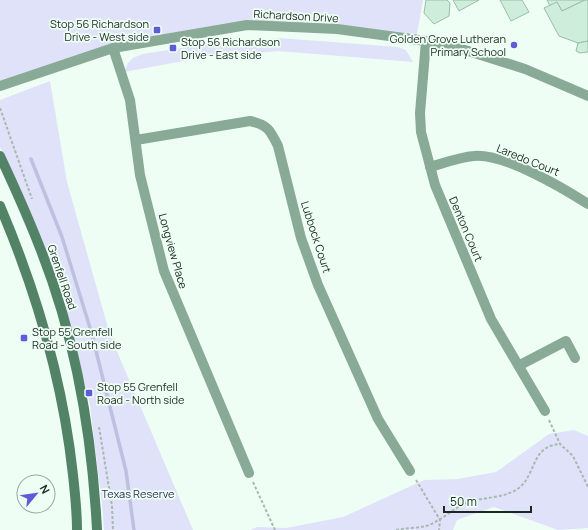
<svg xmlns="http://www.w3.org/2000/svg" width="588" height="530" viewBox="0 0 588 530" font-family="Manrope,sans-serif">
  <rect width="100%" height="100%" fill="#effef5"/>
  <g fill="#dfe2f8">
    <polygon points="0,0 423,0 416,40 247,25 113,48 0,86"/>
    <polygon points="279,38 398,47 406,50 413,62 278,51 200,58 124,72 128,63 133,58 143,54 199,45"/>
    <polygon points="50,81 67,182 110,335 193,530 104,530 102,504 90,405 62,292 28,207 0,147 0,100"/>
    <polygon points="574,430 588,436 588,528 558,530 494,507 457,520 453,530 250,530 257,527 286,528 343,517 424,480 458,479 496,472 549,434"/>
  </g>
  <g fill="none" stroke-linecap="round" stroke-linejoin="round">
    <polyline stroke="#bdc1df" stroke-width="3.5" points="31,159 62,237 91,331 126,471 134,530"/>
  </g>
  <g fill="#ceedda" stroke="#9abea8">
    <polygon points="426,0 447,0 450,3 449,16 434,24 424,13"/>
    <polygon points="453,0 479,0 459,11"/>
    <polygon points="500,0 522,0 529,12 511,21"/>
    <polygon points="547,0 585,0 562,11 557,2 550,6"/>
    <polygon points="585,0 588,0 588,41 578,43 559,36 544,8 557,2 562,11"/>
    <polygon points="588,41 588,52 580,53 576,51 578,43"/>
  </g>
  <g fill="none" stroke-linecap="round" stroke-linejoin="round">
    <g stroke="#aab9b0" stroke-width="2" stroke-dasharray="3 2" stroke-linecap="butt">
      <polyline points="0,108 32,199"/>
      <polyline points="549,420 560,444 573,456 588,487"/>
      <polyline points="99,427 112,506 113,530"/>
      <polyline points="416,480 440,520 439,530"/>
      <polyline points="253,482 275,530"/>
      <path d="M 396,530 C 406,528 417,528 426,526 C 442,521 454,507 469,502 C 484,497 506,498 519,488 C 537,473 531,446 560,444"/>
    </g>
    <g stroke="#89aa96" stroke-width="10">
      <polyline points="426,41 420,113 421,132 435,185 491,319 545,411"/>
      <polyline points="113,48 130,100 140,175 164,271 249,473"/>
      <path d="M 136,140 L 250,121 C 268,125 270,130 278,146 L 301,238 L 318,285 L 378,419 L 410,471"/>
      <path d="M 430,167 C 444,163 460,157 474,156 C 504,153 563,188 588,204"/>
      <polyline points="520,365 566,341 575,358"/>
    </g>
    <polyline stroke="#89aa96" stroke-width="10" points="0,86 113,48 247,25 337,29 426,41 465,50 525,69 588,96"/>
    <g stroke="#528367" stroke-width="10">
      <path d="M 0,156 C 14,186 28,217 40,248 C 76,338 92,434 97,530"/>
      <path d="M 0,206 C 37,293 63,382 73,475 C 75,493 77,512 77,530"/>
    </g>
  </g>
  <g fill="#5f5dd5" stroke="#effef5" stroke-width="1.5">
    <rect x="153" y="26" width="8" height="8" rx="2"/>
    <circle cx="514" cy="45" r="4"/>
    <rect x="169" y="44" width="8" height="8" rx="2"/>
    <rect x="20" y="334" width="8" height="8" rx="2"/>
    <rect x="85" y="389" width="8" height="8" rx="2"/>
  </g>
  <g text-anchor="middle" stroke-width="3.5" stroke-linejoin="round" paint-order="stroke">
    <g font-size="11" fill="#1a281f" stroke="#effef5">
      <text transform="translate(296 16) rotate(3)" y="4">Richardson Drive</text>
      <text transform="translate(528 160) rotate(22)" y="4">Laredo Court</text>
      <text transform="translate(466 229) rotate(67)" y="4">Denton Court</text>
      <text transform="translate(316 237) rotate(72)" y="4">Lubbock Court</text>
      <text transform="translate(173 251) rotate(74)" y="4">Longview Place</text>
      <text transform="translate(62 277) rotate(71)" y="4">Grenfell Road</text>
    </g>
    <g font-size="11" fill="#1a281f" stroke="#effef5" text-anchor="start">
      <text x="149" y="28" text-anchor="end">Stop 56 Richardson<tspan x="149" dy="13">Drive - West side</tspan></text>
      <text x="506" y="43" text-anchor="end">Golden Grove Lutheran<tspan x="506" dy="13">Primary School</tspan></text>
      <text x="181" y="46">Stop 56 Richardson<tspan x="181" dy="13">Drive - East side</tspan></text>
      <text x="32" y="336">Stop 55 Grenfell<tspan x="32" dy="13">Road - South side</tspan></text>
      <text x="97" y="391">Stop 55 Grenfell<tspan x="97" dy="13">Road - North side</tspan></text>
    </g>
    <g font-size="11" fill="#2c2e57" stroke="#effef5">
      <text x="138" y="498">Texas Reserve</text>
    </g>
  </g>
  <g transform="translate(36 494) rotate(61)"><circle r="19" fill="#effef5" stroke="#9aa89f"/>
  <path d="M0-3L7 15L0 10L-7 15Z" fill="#5f5dd5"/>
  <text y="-6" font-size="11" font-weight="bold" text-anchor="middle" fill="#1a281f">N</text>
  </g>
  <path d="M444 506v6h87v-6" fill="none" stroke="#1a281f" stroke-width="2"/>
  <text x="450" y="506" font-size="12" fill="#1a281f" stroke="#effef5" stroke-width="3" paint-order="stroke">50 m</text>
</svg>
